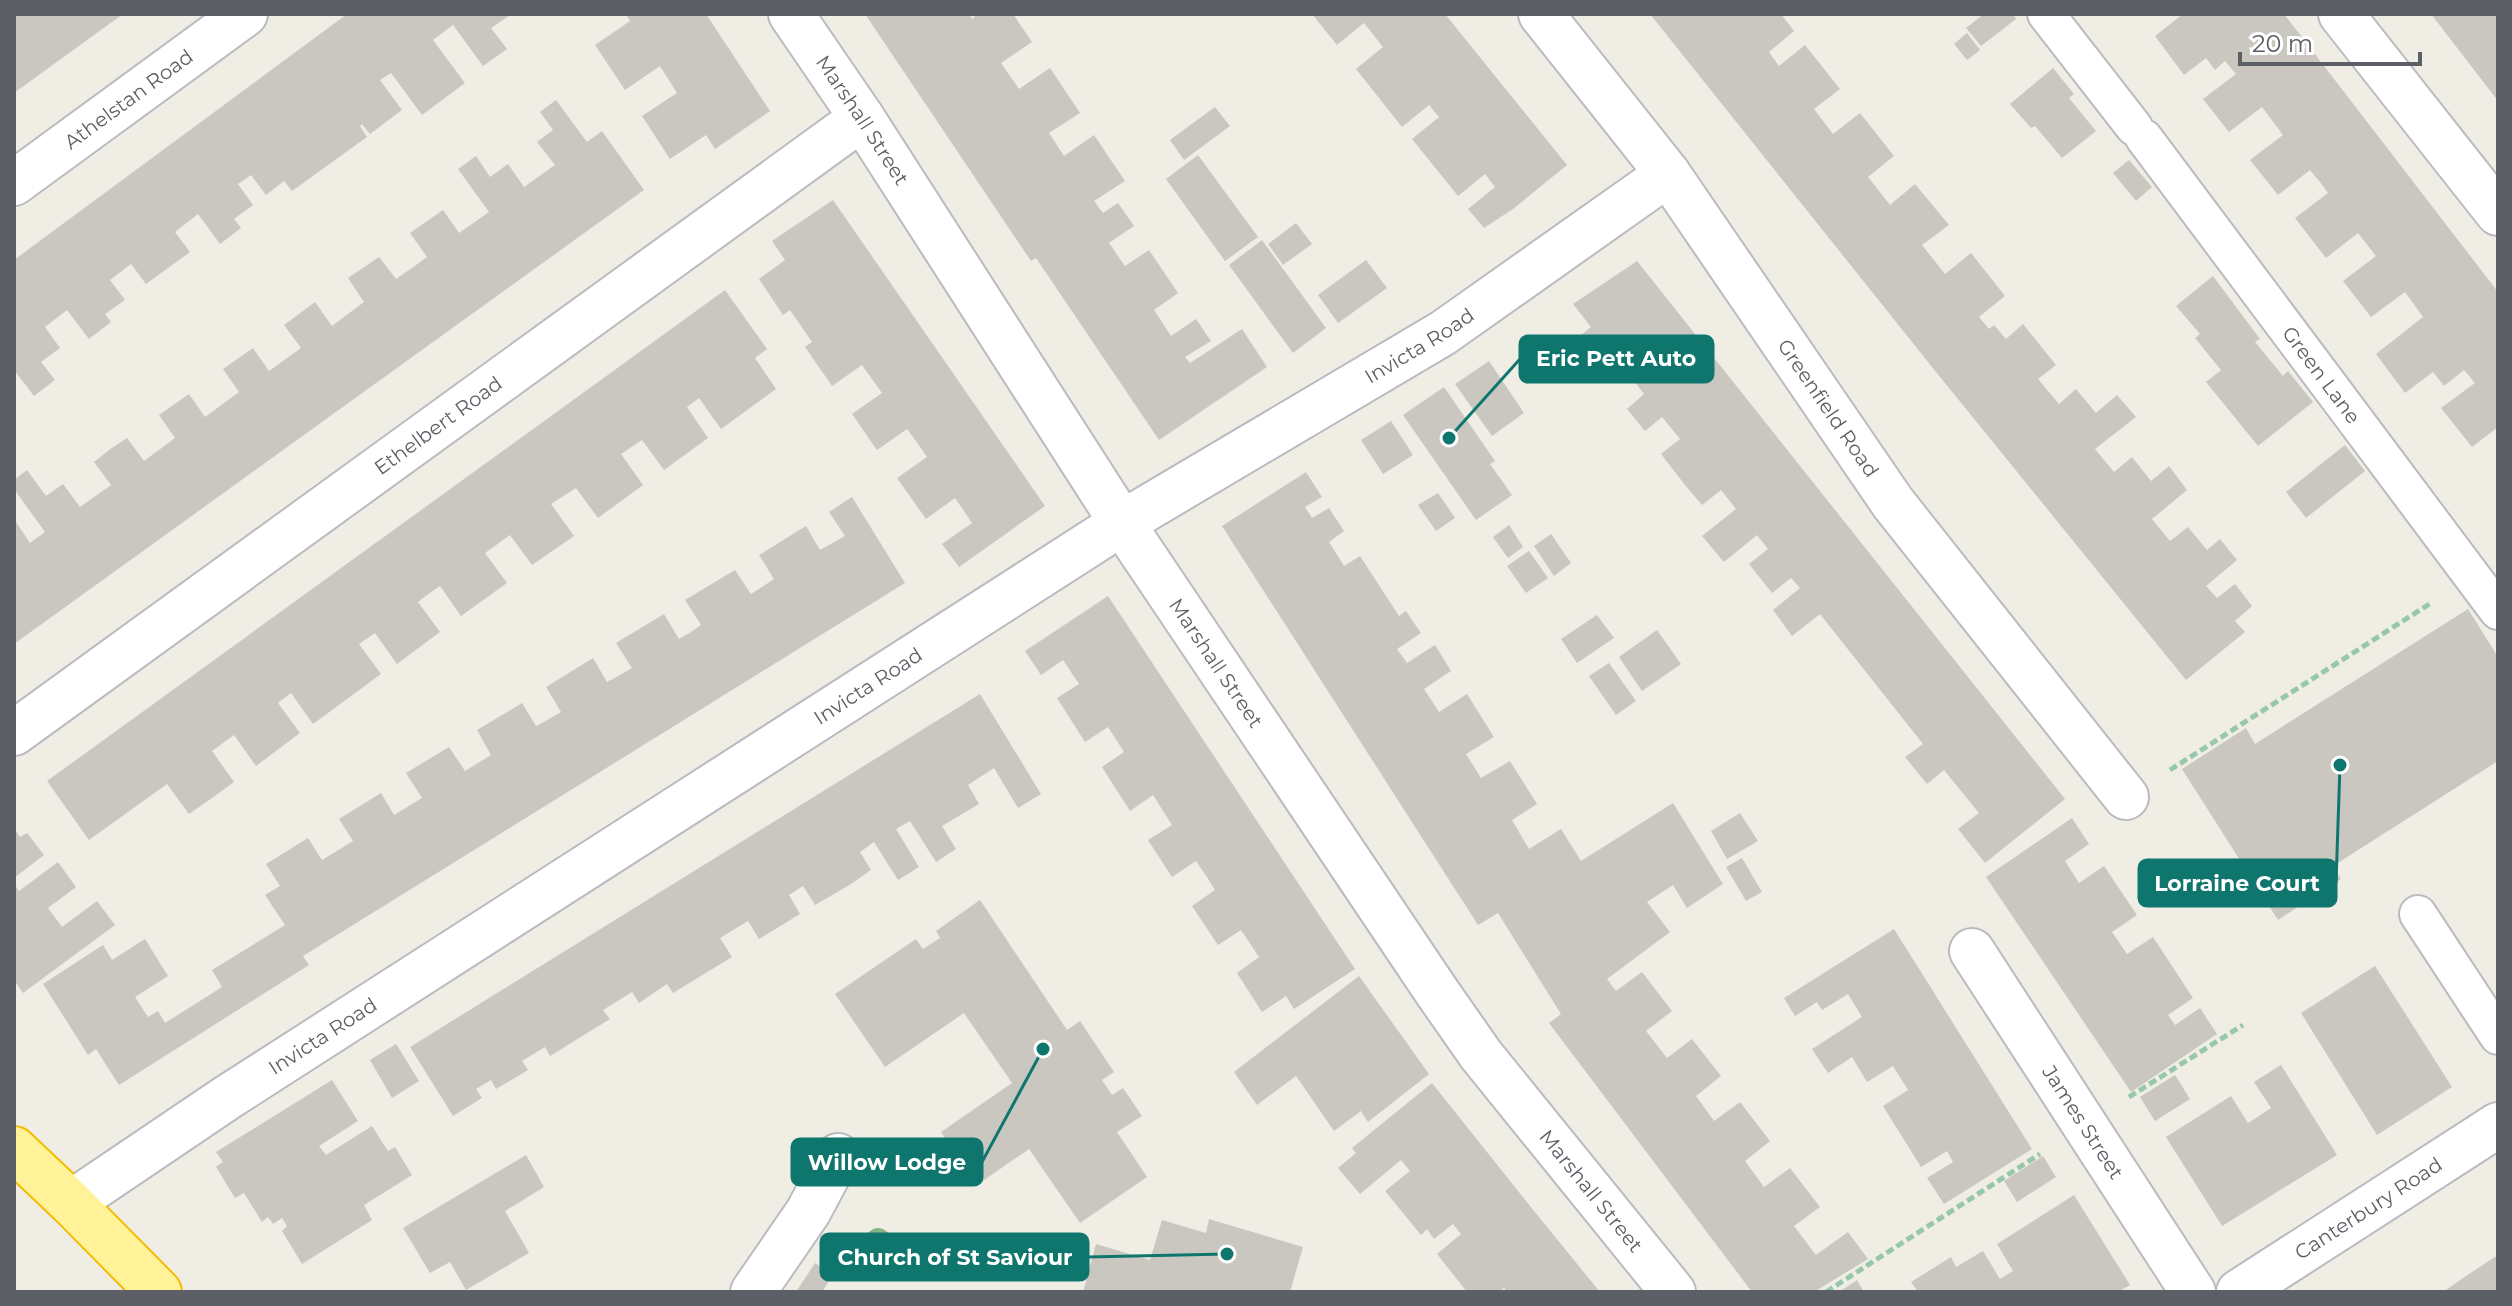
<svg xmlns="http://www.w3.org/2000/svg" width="2512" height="1306" viewBox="0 0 2512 1306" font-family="Montserrat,sans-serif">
  <rect width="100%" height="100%" fill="#efede4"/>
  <g fill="#cac7c1">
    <polygon points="14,14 123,14 14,93"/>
    <polygon points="347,14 512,14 491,28 507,49 483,66 453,25 433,40 465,83 422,115 391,73 380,80 402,110 370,134 362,124 360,126 367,137 292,191 284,181 266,195 251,175 238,184 253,205 234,219 241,228 220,244 198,214 175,232 190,252 146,284 131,264 110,280 125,300 105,314 111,322 89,339 67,310 45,327 60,348 41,362 55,380 34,396 14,370 14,260"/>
    <polygon points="626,14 706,14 770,111 715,149 706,135 670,159 642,116 677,93 660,66 625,90 595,45 630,21"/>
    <polygon points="865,14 969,14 972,19 978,14 1013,14 1032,42 1001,63 1019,89 1050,68 1080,113 1049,133 1064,156 1094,135 1125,181 1094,201 1103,213 1118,203 1134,226 1109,243 1125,266 1149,250 1178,293 1154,310 1171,336 1196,319 1211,341 1185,357 1190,363 1242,329 1267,367 1159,440 1036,258 1031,261"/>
    <polygon points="1312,14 1445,14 1567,165 1513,209 1484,228 1468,209 1495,187 1485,174 1458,196 1412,139 1439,117 1429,105 1402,127 1356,69 1383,47 1364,23 1337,45"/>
    <polygon points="1650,14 1781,14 1794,31 1769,52 1779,66 1805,45 1840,89 1814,109 1833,134 1860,113 1894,156 1868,177 1890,205 1915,184 1949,225 1922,245 1945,274 1971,253 2005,296 1979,317 1989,329 1994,325 2006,339 2023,324 2056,365 2038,379 2059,404 2076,389 2096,413 2117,395 2136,417 2095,449 2114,472 2132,457 2151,481 2169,466 2187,490 2152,519 2170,541 2188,527 2207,550 2220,539 2237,560 2206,586 2217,598 2235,584 2252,606 2235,621 2245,632 2186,680 1936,372"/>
    <polygon points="1984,14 2013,14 2016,19 1981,46 1966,28"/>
    <polygon points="2183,14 2284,14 2498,292 2498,427 2472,447 2441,408 2475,383 2464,370 2444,386 2433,372 2405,393 2376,354 2423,317 2405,292 2371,317 2343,281 2376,256 2358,233 2326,258 2295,218 2328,193 2320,182 2310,170 2278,195 2250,160 2283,135 2262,107 2229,132 2203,99 2236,74 2225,61 2215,70 2206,58 2184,75 2155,36"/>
    <polygon points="2431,14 2498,14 2498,101 2438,23"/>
    <polygon points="1967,33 1980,50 1967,60 1954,44"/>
    <polygon points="2053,68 2074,94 2069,98 2096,131 2062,158 2035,126 2031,128 2010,104"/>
    <polygon points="556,100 587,142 602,131 644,190 14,644 14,519 30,543 45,532 14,489 14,480 27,470 46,496 63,484 80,507 111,485 94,462 109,450 127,438 144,461 175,438 159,415 189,394 205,417 239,392 223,369 253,348 269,371 301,348 284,325 315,302 332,326 364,302 348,278 379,257 396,279 412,268 427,257 410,233 443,210 459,233 489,212 458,169 476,156 490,177 508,164 524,187 555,165 537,142 553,130 540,112"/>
    <polygon points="1215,107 1230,126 1184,160 1170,140"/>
    <polygon points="1198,155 1258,237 1225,261 1166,179"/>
    <polygon points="2129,160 2152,187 2136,201 2113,173"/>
    <polygon points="833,200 1045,506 959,567 942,544 972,523 955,498 926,519 897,478 927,457 918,444 907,429 877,450 852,414 882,393 862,365 832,386 805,347 812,342 790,310 783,315 759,279 785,260 772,241"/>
    <polygon points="1296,223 1312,244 1283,265 1268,244"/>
    <polygon points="1262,240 1326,328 1293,353 1229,265"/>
    <polygon points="1366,260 1387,288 1338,323 1318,295"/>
    <polygon points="1637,261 2065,799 1985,863 1958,829 1979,813 1944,770 1927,784 1905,757 1923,744 1820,614 1792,636 1773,610 1800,588 1791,578 1772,593 1749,564 1768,549 1757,535 1724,562 1702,536 1736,509 1721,490 1702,505 1685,485 1661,454 1680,439 1662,417 1645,431 1627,409 1644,394 1607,346 1587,363 1571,343 1591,327 1573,304"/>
    <polygon points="2213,276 2260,339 2255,342 2283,376 2288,371 2313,402 2258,446 2206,382 2221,370 2195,338 2200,334 2176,306"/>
    <polygon points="725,290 767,349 755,358 776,389 721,429 699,398 687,407 708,438 664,470 642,440 621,454 643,485 598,518 576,488 551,504 574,536 532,565 510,535 485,553 507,583 461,616 440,586 427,595 418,602 440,632 397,664 375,633 359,644 381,674 313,724 291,693 278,703 300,733 256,766 234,735 212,751 234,782 212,798 189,814 167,784 89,840 47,781"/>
    <polygon points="1489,361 1524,413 1492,436 1455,384"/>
    <polygon points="1444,387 1495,461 1490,464 1512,495 1476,520 1403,415"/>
    <polygon points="1391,421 1413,455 1383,474 1361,440"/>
    <polygon points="2345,445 2365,471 2306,518 2286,492"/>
    <polygon points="1306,472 1322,497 1305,507 1312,518 1329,508 1344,531 1329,542 1344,566 1360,556 1399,616 1406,611 1421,633 1397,649 1407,663 1435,645 1451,671 1424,689 1439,712 1467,694 1494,737 1466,754 1481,778 1510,761 1537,804 1512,820 1529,849 1561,829 1581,861 1673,803 1723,884 1687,908 1673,885 1647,902 1670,932 1607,979 1616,991 1642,972 1672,1011 1646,1031 1667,1058 1692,1039 1721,1076 1696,1096 1714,1121 1740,1102 1770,1141 1745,1161 1764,1187 1790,1168 1820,1207 1794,1226 1816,1255 1848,1232 1868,1259 1814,1292 1752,1292 1549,1023 1561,1014 1498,913 1478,925 1222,526"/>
    <polygon points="1438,493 1455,518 1436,531 1418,505"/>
    <polygon points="852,497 905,583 303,956 309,965 119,1085 96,1049 88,1055 43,984 103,945 112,960 145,939 168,976 135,997 148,1017 158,1011 165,1023 222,987 212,970 285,925 265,895 280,886 266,864 308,838 322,860 353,841 339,819 381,793 394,815 422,798 406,773 449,747 465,771 491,755 477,730 522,703 536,726 549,719 561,712 546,687 593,658 607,682 620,675 632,668 616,643 664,614 679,639 691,632 701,625 685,600 735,570 751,594 762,587 774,579 759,555 806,526 820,550 845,536 829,512"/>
    <polygon points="1509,525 1523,547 1508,558 1493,537"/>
    <polygon points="1551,534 1571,563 1554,576 1534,546"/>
    <polygon points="1529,551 1548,578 1526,593 1507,566"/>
    <polygon points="1108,596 1355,969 1294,1009 1286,996 1262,1012 1237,973 1259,957 1241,930 1218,945 1192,906 1215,890 1207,877 1196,861 1172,877 1148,840 1172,825 1153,795 1130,811 1102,767 1124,752 1108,727 1085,742 1057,698 1079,684 1063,660 1041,675 1025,651"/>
    <polygon points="2468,609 2498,657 2498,761 2333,866 2341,879 2278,920 2182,769 2246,728 2255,744"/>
    <polygon points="1597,615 1614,638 1577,663 1561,639"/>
    <polygon points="1657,630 1681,664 1642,691 1619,657"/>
    <polygon points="1609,663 1636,701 1616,715 1589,676"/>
    <polygon points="980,694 1041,794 1018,808 994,768 968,785 979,804 942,826 956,849 936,862 910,821 896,829 919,867 898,880 874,842 860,852 871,870 851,884 815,905 803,886 789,895 800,914 759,939 748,921 720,938 732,957 673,993 667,984 639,1003 632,992 603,1010 610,1019 550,1056 545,1047 522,1061 528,1070 496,1089 491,1080 476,1089 482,1098 453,1116 410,1047"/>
    <polygon points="1740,813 1758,841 1727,859 1711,831"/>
    <polygon points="2072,818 2089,844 2065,861 2079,883 2104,866 2137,915 2112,932 2127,954 2153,937 2193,998 2168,1015 2175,1025 2200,1008 2217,1034 2131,1092 1986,877"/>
    <polygon points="14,828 20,837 27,833 44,855 14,878"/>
    <polygon points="1742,858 1762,892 1746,901 1726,867"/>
    <polygon points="58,862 76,887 48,908 62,927 97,901 115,925 23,993 14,980 14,884 19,891"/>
    <polygon points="980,900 1067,1030 1080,1021 1114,1072 1102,1080 1112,1095 1123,1088 1142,1116 1117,1132 1147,1177 1080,1223 1029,1149 977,1185 941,1132 1012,1083 964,1013 885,1067 835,994 916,939 923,949 940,938 936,931"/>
    <polygon points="1894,929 2032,1149 1944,1204 1927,1178 1953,1162 1947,1151 1921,1167 1883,1106 1908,1090 1893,1066 1867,1082 1852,1057 1828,1073 1812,1049 1862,1017 1848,994 1822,1010 1817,1002 1795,1016 1784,998"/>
    <polygon points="2375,966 2452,1087 2377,1135 2301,1013"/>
    <polygon points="1359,976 1429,1074 1368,1122 1361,1111 1334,1131 1296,1076 1257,1105 1234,1072"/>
    <polygon points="396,1044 419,1081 392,1098 370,1060"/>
    <polygon points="2281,1065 2337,1155 2222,1226 2166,1137 2231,1096 2248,1123 2259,1116 2271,1108 2254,1082"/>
    <polygon points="2175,1075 2190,1099 2155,1121 2140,1097"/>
    <polygon points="332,1080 358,1121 319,1146 326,1155 372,1126 388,1151 395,1147 412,1175 364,1205 372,1220 302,1264 282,1231 287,1226 282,1218 273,1224 268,1217 262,1222 244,1193 235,1198 216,1167 223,1162 216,1152"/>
    <polygon points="1432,1083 1534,1211 1600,1292 1508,1292 1504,1288 1499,1292 1467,1292 1437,1254 1461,1234 1453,1224 1434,1239 1427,1229 1421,1235 1385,1191 1410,1171 1401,1160 1360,1194 1338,1168 1356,1153 1352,1148"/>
    <polygon points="526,1155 544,1187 505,1211 529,1253 466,1290 450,1262 430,1273 403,1228"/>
    <polygon points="2043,1156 2056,1177 2017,1202 2004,1181"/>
    <polygon points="2074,1195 2130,1285 2118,1292 1918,1292 1911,1282 1951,1257 1956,1267 1983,1251 2000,1279 2013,1271 1997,1244"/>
    <polygon points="1209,1219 1303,1247 1290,1292 1083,1292 1096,1244 1150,1260 1162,1220 1206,1233"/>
    <polygon points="2498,1255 2498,1292 2443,1292 2469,1274"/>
    <polygon points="815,1263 833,1275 822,1292 796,1292"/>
    <polygon points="1857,1280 1864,1292 1839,1292"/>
  </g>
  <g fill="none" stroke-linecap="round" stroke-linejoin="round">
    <defs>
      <g id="service">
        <polyline points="2046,14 2134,127"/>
        <path id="s1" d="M 2144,138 L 2498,611"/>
        <polyline points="2418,914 2498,1036"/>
      </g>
      <g id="minor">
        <path id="s2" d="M 791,14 L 862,118 L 1122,523 L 1437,992 L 1481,1055 L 1673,1292"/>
        <path id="s3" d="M 1541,14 L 1668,174 L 1893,503 L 2126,797"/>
        <polyline points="2341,14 2498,213"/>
        <path id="s4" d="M 14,183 L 245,14"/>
        <path id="s5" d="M 14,733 L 862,118"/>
        <path id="s6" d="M 1972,951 L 2193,1292"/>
        <path id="s7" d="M 71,1203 L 228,1097 L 1122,523 L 1443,333 L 1668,174"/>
        <polyline points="753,1292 808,1212 838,1156"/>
      </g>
      <g id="tertiary">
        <path id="s8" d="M 2239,1292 L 2498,1125"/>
      </g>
      <polyline id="trunk" points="14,1149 71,1203 159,1292"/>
    </defs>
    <use href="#service" stroke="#b9bbc0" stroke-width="40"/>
    <use href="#minor" stroke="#b9bbc0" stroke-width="48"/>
    <use href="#tertiary" stroke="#b9bbc0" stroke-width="48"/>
    <use href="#trunk" stroke="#f2bd00" stroke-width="48"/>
    <g stroke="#98c8ab" stroke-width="5" stroke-dasharray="8 4" stroke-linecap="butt">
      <polyline points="2170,770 2431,603"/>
      <polyline points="2129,1097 2243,1025"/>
      <polyline points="1826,1292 2040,1154"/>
    </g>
    <use href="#service" stroke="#fff" stroke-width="36"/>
    <use href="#minor" stroke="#fff" stroke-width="44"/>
    <use href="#tertiary" stroke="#fff" stroke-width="44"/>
    <use href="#trunk" stroke="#fff299" stroke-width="44"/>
  </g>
  <circle fill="#87b489" cx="878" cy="1240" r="12"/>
  <g text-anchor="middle" stroke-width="8" stroke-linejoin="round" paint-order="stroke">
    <g font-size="20" fill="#5c5f65" stroke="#fff">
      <text dy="7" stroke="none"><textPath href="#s4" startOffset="142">Athelstan Road</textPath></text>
      <text dy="7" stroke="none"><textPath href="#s2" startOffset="128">Marshall Street</textPath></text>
      <text dy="7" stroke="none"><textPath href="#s7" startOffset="1598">Invicta Road</textPath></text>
      <text dy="7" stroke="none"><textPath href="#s1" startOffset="296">Green Lane</textPath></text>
      <text dy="7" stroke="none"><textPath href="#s3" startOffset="488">Greenfield Road</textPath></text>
      <text dy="7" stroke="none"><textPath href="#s5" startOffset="524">Ethelbert Road</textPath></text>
      <text dy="7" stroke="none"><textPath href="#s2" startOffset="776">Marshall Street</textPath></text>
      <text dy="7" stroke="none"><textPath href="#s7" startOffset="950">Invicta Road</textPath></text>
      <text dy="7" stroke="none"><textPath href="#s7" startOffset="302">Invicta Road</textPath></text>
      <text dy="7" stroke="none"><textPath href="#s6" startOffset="204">James Street</textPath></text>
      <text dy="7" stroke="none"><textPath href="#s2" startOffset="1424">Marshall Street</textPath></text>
      <text dy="7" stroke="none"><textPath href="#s8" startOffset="154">Canterbury Road</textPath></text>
    </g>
  </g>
  <path fill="none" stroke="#0f766e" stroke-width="3" d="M1449 438L1520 359M2340 765L2336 883M1043 1049L982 1162M1227 1254L1088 1257"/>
  <g fill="#0f766e" stroke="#fff" stroke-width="3">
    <circle cx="1449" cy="438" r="8"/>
    <circle cx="2340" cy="765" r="8"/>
    <circle cx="1043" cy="1049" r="8"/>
    <circle cx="1227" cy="1254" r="8"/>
  </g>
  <g fill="#0f766e" stroke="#0f766e" stroke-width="3">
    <rect x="1520" y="336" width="193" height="46" rx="8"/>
    <rect x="2139" y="860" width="197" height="46" rx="8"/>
    <rect x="792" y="1139" width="190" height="46" rx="8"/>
    <rect x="821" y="1234" width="267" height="46" rx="8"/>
  </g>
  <g font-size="22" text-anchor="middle" font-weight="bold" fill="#fff">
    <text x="1616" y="366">Eric Pett Auto</text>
    <text x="2237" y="891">Lorraine Court</text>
    <text x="887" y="1170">Willow Lodge</text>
    <text x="955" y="1265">Church of St Saviour</text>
  </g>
  <rect width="2512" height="1306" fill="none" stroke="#5c5f65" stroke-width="32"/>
  <path d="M2240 52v12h180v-12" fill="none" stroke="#5c5f65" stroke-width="4"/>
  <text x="2252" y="52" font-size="24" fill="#5c5f65" stroke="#ffffff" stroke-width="6" paint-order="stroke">20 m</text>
</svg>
